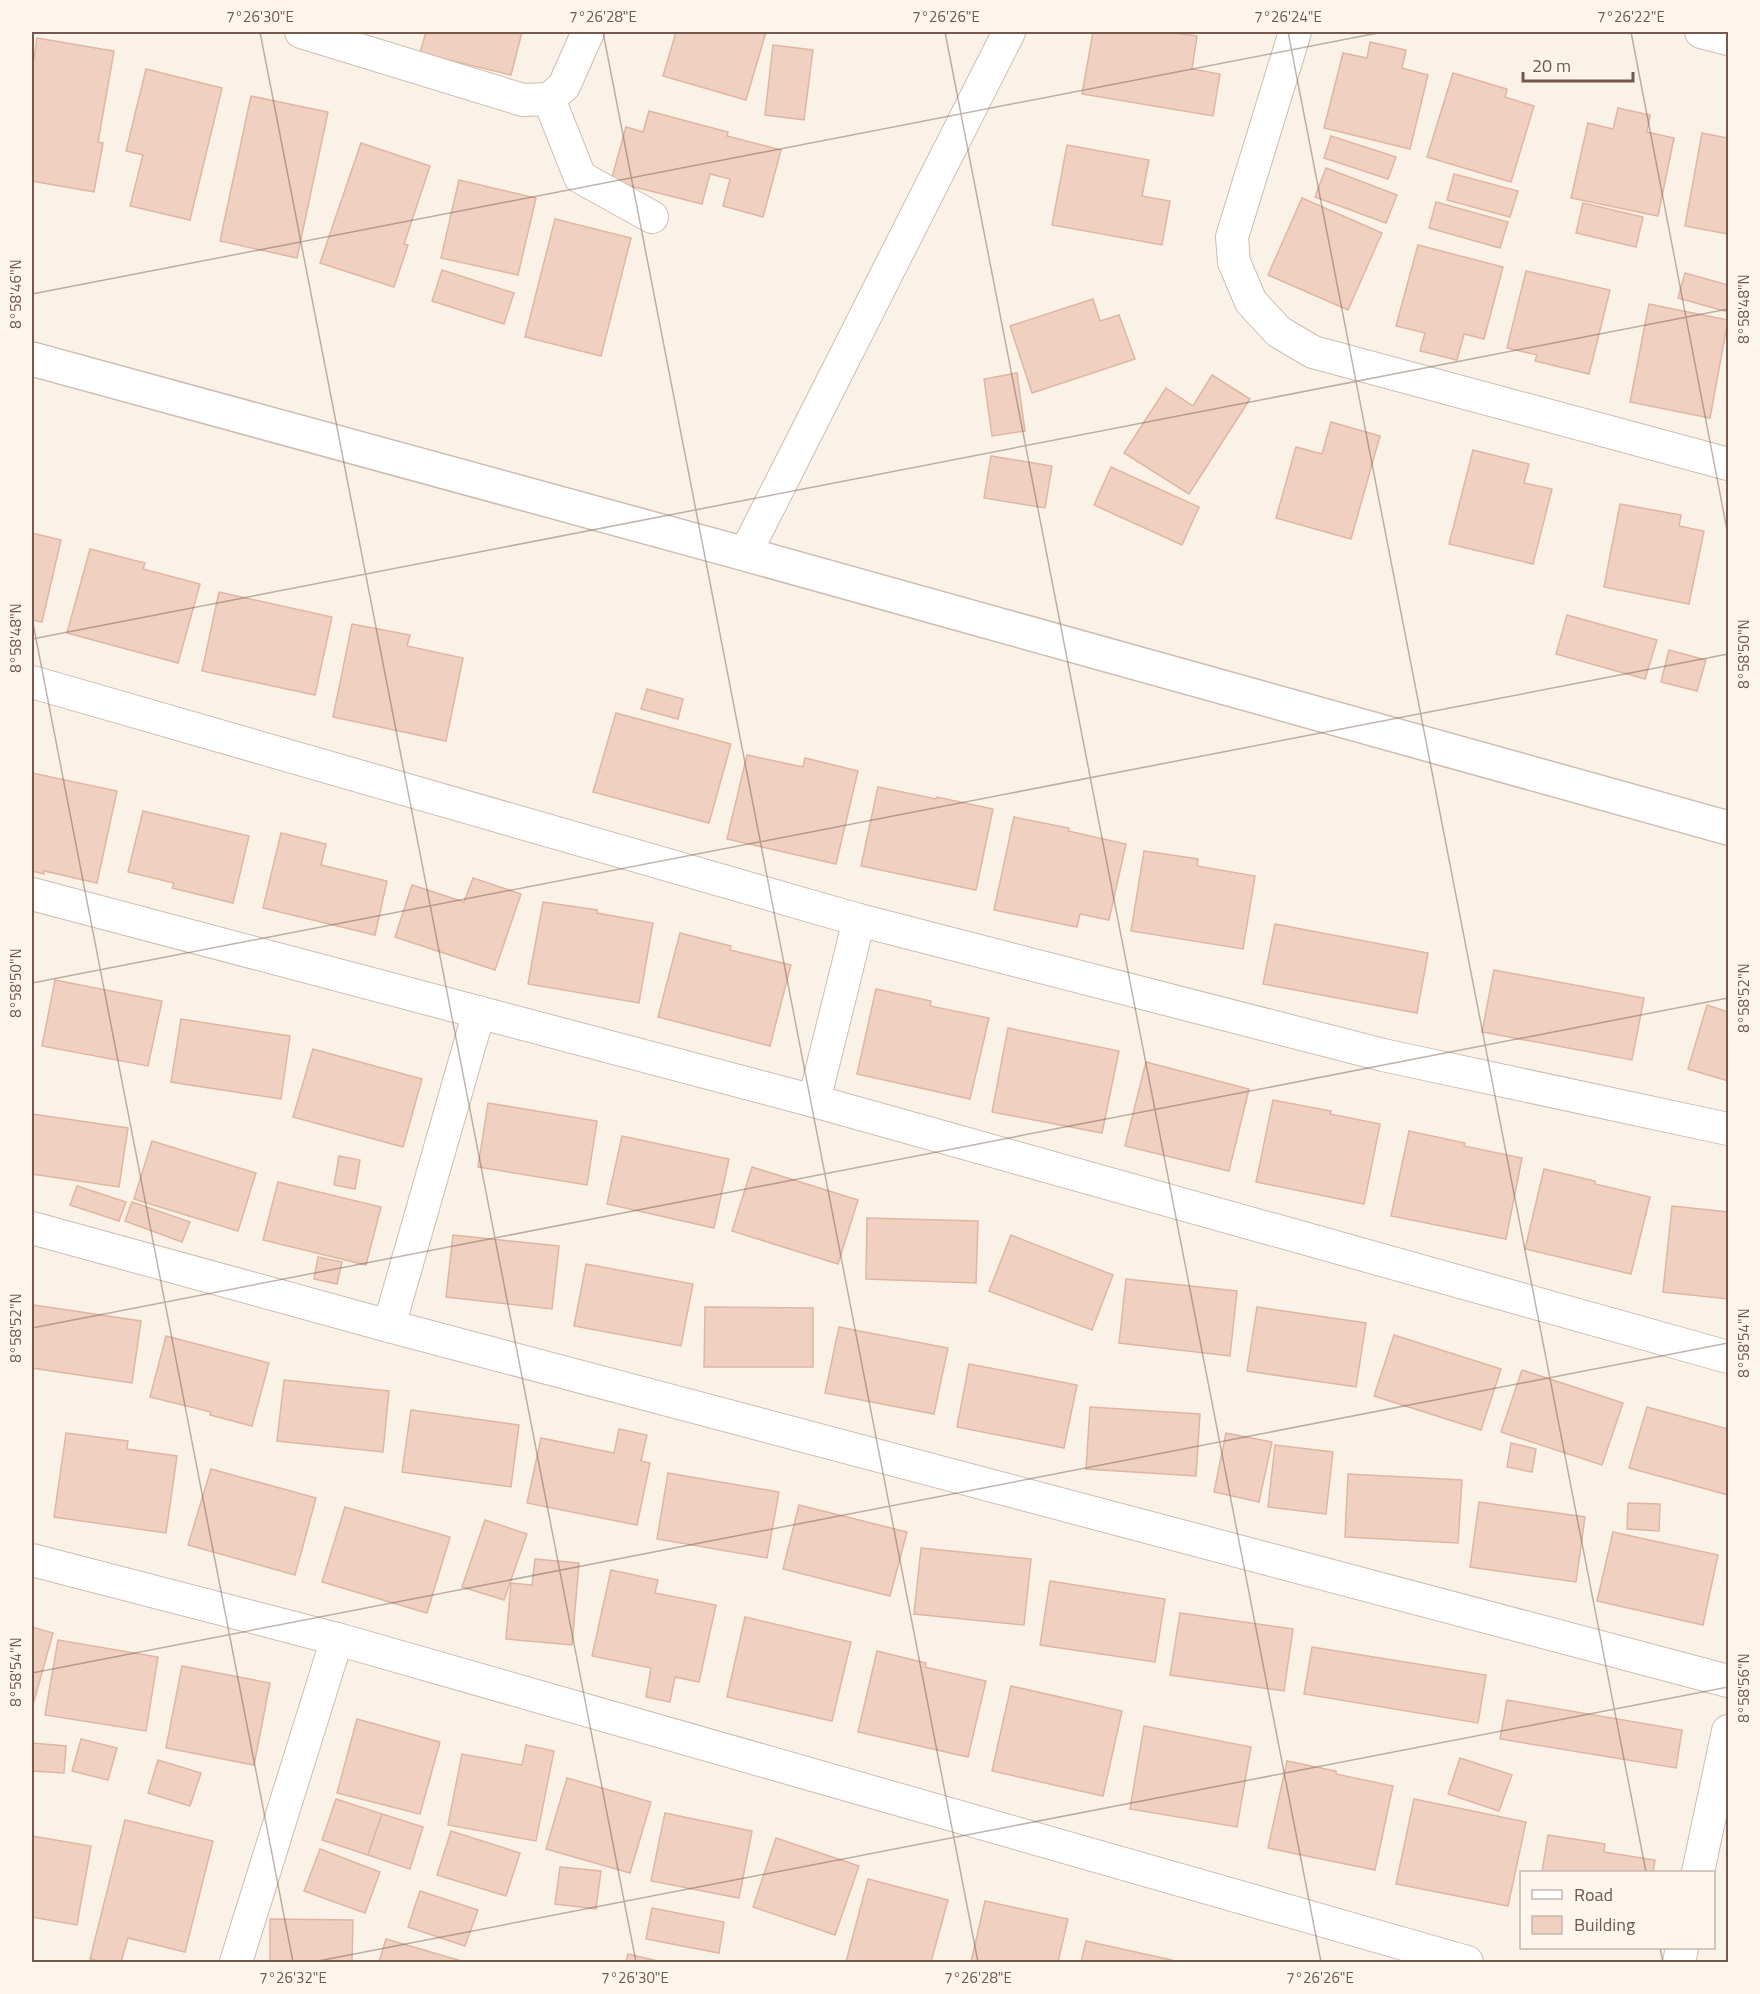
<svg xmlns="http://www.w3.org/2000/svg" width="1760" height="1994" viewBox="0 0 1760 1994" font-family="'Titillium Web',sans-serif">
  <rect width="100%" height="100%" fill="#fbf2e7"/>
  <g fill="#efd0c1" stroke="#e0b6a2" stroke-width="1.5">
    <polygon points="426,32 522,32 511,75 420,53"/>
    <polygon points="676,32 766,32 746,100 663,76"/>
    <polygon points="1093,32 1167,32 1197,36 1192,69 1220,74 1213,116 1082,94"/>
    <polygon points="37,38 114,51 98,142 103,143 94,192 32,181 32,70"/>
    <polygon points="1370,42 1406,50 1402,68 1428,75 1410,149 1324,128 1343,53 1367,58"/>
    <polygon points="773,45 813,50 804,120 765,115"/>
    <polygon points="146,69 222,88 190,220 130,206 143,155 126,151"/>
    <polygon points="1453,73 1507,89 1505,97 1534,106 1511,182 1427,157"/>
    <polygon points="251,96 328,112 297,258 220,241"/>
    <polygon points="1618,108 1650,115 1647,132 1674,138 1658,216 1571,198 1588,123 1613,129"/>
    <polygon points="649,111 728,132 727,136 781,150 763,217 723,206 730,179 710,174 702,204 611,181 626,127 643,132"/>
    <polygon points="1702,133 1728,138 1728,234 1685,226"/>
    <polygon points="1331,136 1396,157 1388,179 1324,158"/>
    <polygon points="361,143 430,166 404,244 408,245 394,287 320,263"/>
    <polygon points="1067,145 1149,160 1142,196 1170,201 1162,245 1052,225"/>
    <polygon points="1326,168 1397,195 1386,223 1315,197"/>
    <polygon points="1454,174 1518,191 1510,217 1447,200"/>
    <polygon points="459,180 536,198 518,275 441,258"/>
    <polygon points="1302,198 1382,233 1348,310 1268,275"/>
    <polygon points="1436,202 1508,222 1500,248 1429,228"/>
    <polygon points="1583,203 1643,217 1636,247 1576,233"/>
    <polygon points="555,219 631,238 601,356 525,337"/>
    <polygon points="1418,245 1503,267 1484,339 1464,334 1457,360 1420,351 1425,333 1396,326"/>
    <polygon points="442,270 514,293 504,324 432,301"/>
    <polygon points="1526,271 1610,290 1589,374 1535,361 1537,355 1507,348"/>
    <polygon points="1685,273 1728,285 1728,312 1678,298"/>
    <polygon points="1093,299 1100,321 1119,315 1135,359 1032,393 1010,326"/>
    <polygon points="1649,304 1728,320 1710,418 1630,402"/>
    <polygon points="1017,373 1025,431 992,436 984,379"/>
    <polygon points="1212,375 1250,399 1189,494 1124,453 1166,388 1193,406"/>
    <polygon points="1331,422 1380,436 1351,539 1276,518 1296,447 1322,454"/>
    <polygon points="1473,450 1529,464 1524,483 1552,489 1533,564 1449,544"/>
    <polygon points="991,456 1052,466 1045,508 984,498"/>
    <polygon points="1111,467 1199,507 1182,545 1094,505"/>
    <polygon points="1620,504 1681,515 1679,526 1704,531 1689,604 1604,587"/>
    <polygon points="32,533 61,540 42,622 32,620"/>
    <polygon points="90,549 145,563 143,569 200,584 178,663 67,633"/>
    <polygon points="219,592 332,617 315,695 202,671"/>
    <polygon points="1567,615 1657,640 1645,679 1556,654"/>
    <polygon points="352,624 410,635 407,646 463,658 446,741 333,717"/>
    <polygon points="1669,650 1706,660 1697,691 1661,682"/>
    <polygon points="647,689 683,699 678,719 641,709"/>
    <polygon points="616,713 731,744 709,823 593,792"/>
    <polygon points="747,755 803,767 805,758 858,771 836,864 727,839"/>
    <polygon points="32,773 117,791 97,883 44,871 44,874 32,871"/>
    <polygon points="878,787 936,799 937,797 993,809 976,890 861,866"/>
    <polygon points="143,811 249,836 233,903 172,888 174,883 128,872"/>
    <polygon points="1014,817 1069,828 1068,831 1126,844 1109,920 1080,914 1077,927 994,910"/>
    <polygon points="281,833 326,844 321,865 387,881 375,935 263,908"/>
    <polygon points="1144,851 1198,859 1197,866 1255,876 1243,949 1131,931"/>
    <polygon points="473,878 521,894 495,970 395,937 412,885 464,902"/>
    <polygon points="543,902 597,910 597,913 653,923 639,1003 528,984"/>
    <polygon points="1275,924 1428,953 1417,1013 1263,984"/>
    <polygon points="680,933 731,946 730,950 791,965 770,1046 658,1017"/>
    <polygon points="1494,970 1644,998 1632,1060 1482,1032"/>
    <polygon points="55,980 162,1001 148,1066 42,1046"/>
    <polygon points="876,989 931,1001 930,1006 989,1018 970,1099 857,1074"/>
    <polygon points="1707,1005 1728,1012 1728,1081 1688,1069"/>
    <polygon points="181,1019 290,1036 281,1099 171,1082"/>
    <polygon points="1008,1028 1119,1051 1102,1133 992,1112"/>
    <polygon points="313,1049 422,1079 403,1147 293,1117"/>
    <polygon points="1146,1062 1249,1089 1229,1171 1125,1146"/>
    <polygon points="1273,1100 1331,1111 1330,1114 1380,1124 1364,1204 1256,1182"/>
    <polygon points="488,1103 597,1121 587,1185 478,1167"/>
    <polygon points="32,1114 128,1128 119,1187 32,1174"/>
    <polygon points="1409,1131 1465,1143 1464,1146 1522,1158 1506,1239 1391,1216"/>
    <polygon points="622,1136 729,1159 714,1228 607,1204"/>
    <polygon points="152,1141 256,1173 238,1231 134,1199"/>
    <polygon points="339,1156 360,1160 355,1189 334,1185"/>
    <polygon points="752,1167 858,1200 838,1264 732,1231"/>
    <polygon points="1544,1169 1595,1181 1595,1184 1650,1197 1631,1274 1525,1249"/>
    <polygon points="278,1182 381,1207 366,1265 263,1240"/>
    <polygon points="77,1186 126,1202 119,1221 70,1205"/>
    <polygon points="132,1202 190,1222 182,1242 125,1221"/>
    <polygon points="1672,1206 1728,1212 1728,1299 1663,1292"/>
    <polygon points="867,1218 978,1221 976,1283 866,1279"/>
    <polygon points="453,1235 559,1246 552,1309 446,1297"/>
    <polygon points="1011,1235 1113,1275 1092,1330 989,1291"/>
    <polygon points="318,1257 342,1262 337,1284 314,1279"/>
    <polygon points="586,1264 693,1284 681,1346 574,1326"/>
    <polygon points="1126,1279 1237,1291 1230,1356 1119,1343"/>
    <polygon points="34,1305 141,1321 132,1383 32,1368 32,1321"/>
    <polygon points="705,1307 813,1308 813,1367 704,1367"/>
    <polygon points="1257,1307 1366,1323 1356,1387 1247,1371"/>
    <polygon points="839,1327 948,1348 934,1414 825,1393"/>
    <polygon points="1394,1335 1501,1369 1481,1430 1374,1396"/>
    <polygon points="166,1336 269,1363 252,1426 210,1415 211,1412 150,1397"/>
    <polygon points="969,1364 1077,1385 1064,1448 957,1427"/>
    <polygon points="1522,1370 1623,1403 1602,1465 1501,1432"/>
    <polygon points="284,1380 389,1391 383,1452 277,1441"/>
    <polygon points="1090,1407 1200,1414 1196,1476 1086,1469"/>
    <polygon points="1647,1407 1728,1429 1728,1495 1629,1468"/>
    <polygon points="411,1410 519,1425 511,1487 402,1472"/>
    <polygon points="619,1429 647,1435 641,1461 650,1463 637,1525 527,1503 541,1438 614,1453"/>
    <polygon points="66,1433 128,1441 127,1449 177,1456 166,1533 54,1517"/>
    <polygon points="1226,1433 1272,1442 1259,1502 1214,1492"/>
    <polygon points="1511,1443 1536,1449 1532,1472 1507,1467"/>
    <polygon points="1275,1445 1333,1452 1326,1514 1268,1507"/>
    <polygon points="211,1469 316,1498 295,1575 188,1545"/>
    <polygon points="668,1473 779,1492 767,1558 657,1539"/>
    <polygon points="1348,1474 1462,1480 1458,1543 1345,1537"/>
    <polygon points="1479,1502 1585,1517 1576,1582 1470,1567"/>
    <polygon points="1628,1503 1660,1504 1659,1531 1627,1529"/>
    <polygon points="799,1505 907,1532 890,1596 783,1569"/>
    <polygon points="345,1507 450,1537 427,1613 322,1582"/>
    <polygon points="485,1520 527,1534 504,1600 462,1587"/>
    <polygon points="1613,1532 1718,1555 1703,1625 1597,1601"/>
    <polygon points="921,1548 1031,1559 1024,1625 914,1614"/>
    <polygon points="535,1559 579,1563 572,1645 506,1639 511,1583 532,1585"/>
    <polygon points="611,1570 658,1580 655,1593 716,1605 699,1682 675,1677 670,1702 646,1697 651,1668 592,1656"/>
    <polygon points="1050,1581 1165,1599 1155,1662 1040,1645"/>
    <polygon points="1180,1613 1293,1629 1284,1691 1170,1675"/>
    <polygon points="745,1617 851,1642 832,1721 727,1697"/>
    <polygon points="32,1627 53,1633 33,1705 32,1705"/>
    <polygon points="58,1640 158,1657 146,1731 45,1715"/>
    <polygon points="1312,1647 1486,1675 1478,1723 1304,1694"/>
    <polygon points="877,1651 926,1663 925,1667 986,1681 968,1757 858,1732"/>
    <polygon points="182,1666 270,1683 254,1765 166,1748"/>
    <polygon points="1011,1686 1122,1711 1103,1796 992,1771"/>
    <polygon points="1507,1700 1682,1730 1676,1768 1500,1739"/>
    <polygon points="357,1719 440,1742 420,1814 337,1793"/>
    <polygon points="1144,1726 1251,1747 1237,1827 1130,1809"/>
    <polygon points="81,1739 117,1748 108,1780 72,1771"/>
    <polygon points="32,1743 66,1746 64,1773 32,1771"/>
    <polygon points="526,1745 554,1751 536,1841 448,1825 462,1754 522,1765"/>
    <polygon points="1460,1758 1512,1775 1499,1811 1448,1794"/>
    <polygon points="158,1760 201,1773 190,1806 148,1793"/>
    <polygon points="1287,1761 1336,1771 1336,1774 1393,1786 1375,1870 1268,1848"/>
    <polygon points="567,1778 651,1802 630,1873 546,1849"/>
    <polygon points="336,1799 382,1814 368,1855 322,1840"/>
    <polygon points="1414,1799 1526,1822 1508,1906 1396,1884"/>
    <polygon points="665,1813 752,1831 739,1898 651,1881"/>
    <polygon points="382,1814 423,1827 410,1869 368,1855"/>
    <polygon points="125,1820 213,1841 185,1952 128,1938 121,1962 105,1962 90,1959"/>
    <polygon points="451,1831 520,1853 506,1896 437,1875"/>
    <polygon points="1548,1835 1605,1844 1604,1852 1655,1860 1653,1872 1542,1872"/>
    <polygon points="32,1836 91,1846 77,1925 32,1917"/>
    <polygon points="776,1838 859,1866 835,1935 753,1907"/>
    <polygon points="320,1849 380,1872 365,1913 304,1891"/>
    <polygon points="560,1867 601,1871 596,1909 555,1904"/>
    <polygon points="868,1879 948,1900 931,1962 846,1962"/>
    <polygon points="420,1891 478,1910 465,1946 408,1927"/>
    <polygon points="985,1901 1068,1919 1058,1962 971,1962"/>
    <polygon points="652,1908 724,1922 719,1953 646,1939"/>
    <polygon points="270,1919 353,1920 352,1962 270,1962"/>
    <polygon points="386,1939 465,1962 379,1962"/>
    <polygon points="1086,1941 1172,1960 1171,1962 1081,1962"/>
    <polygon points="628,1954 662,1962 626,1962"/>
  </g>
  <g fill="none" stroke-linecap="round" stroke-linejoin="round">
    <defs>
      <g id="minor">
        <polyline points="301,32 523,100 549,99 564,86 588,32"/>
        <polyline points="1295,32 1232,237 1234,262 1251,302 1279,332 1313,352 1728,464"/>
        <polyline points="1701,32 1728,39"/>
        <polyline points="549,99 580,177 652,217"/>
        <polyline points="745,554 1009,32"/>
        <polyline points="32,682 859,920 1383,1055 1728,1129"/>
        <polyline points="32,894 814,1101 1728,1357"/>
        <polyline points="814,1101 859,920"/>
        <polyline points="32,1228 389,1326 1728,1681"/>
        <polyline points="389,1326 479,1012"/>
        <polyline points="32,1560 337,1639 1467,1962"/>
        <polyline points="1698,1872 1728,1731"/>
        <polyline points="236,1962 337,1639"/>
        <polyline points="1679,1962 1682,1948"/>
      </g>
      <polyline id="tertiary" points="32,359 745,554 1728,828"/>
    </defs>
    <use href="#minor" stroke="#cebcb1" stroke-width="34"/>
    <use href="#tertiary" stroke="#cebcb1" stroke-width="36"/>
    <use href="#minor" stroke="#fff" stroke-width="32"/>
    <use href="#tertiary" stroke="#fff" stroke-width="33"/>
  </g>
  <path fill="none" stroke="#73584d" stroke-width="1.5" stroke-opacity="0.45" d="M 260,32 L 636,1962M 603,32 L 978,1962M 945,32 L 1321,1962M 1288,32 L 1646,1872M 1631,32 L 1728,535M 32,294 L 1383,32M 32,618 L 293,1962M 32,639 L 1728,309M 32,983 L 1728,654M 32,1328 L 1728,998M 32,1673 L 1728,1343M 1660,1948 L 1663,1962M 313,1962 L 1728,1687"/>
  <rect width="1760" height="1994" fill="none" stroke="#fef6ed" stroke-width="66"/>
  <rect x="1520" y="1871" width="195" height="78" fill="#fef6ed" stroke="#c6b7ad" stroke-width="1.5"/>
  <rect x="1532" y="1890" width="30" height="9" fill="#ffffff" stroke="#c6b7ad" stroke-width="1.5"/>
  <text x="1574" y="1901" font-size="18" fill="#73584d">Road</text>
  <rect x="1532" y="1916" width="30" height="18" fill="#efd0c1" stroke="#c6b7ad" stroke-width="1.5"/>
  <text x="1574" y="1931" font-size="18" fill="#73584d">Building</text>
  <path d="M1523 72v9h110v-9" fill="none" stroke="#73584d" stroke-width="3"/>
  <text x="1532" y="72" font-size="18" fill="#73584d" stroke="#fef6ed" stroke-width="4.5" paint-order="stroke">20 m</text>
  <rect x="33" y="33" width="1694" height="1928" fill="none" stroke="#73584d" stroke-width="2"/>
  <g font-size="15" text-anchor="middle" fill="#73584d">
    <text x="260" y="22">7°26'30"E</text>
    <text x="603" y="22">7°26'28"E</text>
    <text x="946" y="22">7°26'26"E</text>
    <text x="1288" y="22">7°26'24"E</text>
    <text x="1631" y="22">7°26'22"E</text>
    <text transform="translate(16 294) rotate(-90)" y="5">8°58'46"N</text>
    <text transform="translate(1744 309) rotate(-90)" y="5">8°58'48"N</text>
    <text transform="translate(16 638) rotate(-90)" y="5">8°58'48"N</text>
    <text transform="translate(1744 654) rotate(-90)" y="5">8°58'50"N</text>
    <text transform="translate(16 983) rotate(-90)" y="5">8°58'50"N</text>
    <text transform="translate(1744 998) rotate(-90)" y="5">8°58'52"N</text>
    <text transform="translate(16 1328) rotate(-90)" y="5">8°58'52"N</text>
    <text transform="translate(1744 1343) rotate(-90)" y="5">8°58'54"N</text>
    <text transform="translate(16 1672) rotate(-90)" y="5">8°58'54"N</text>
    <text transform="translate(1744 1688) rotate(-90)" y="5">8°58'56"N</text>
    <text x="293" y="1983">7°26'32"E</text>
    <text x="635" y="1983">7°26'30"E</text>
    <text x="978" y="1983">7°26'28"E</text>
    <text x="1320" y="1983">7°26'26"E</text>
  </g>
</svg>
